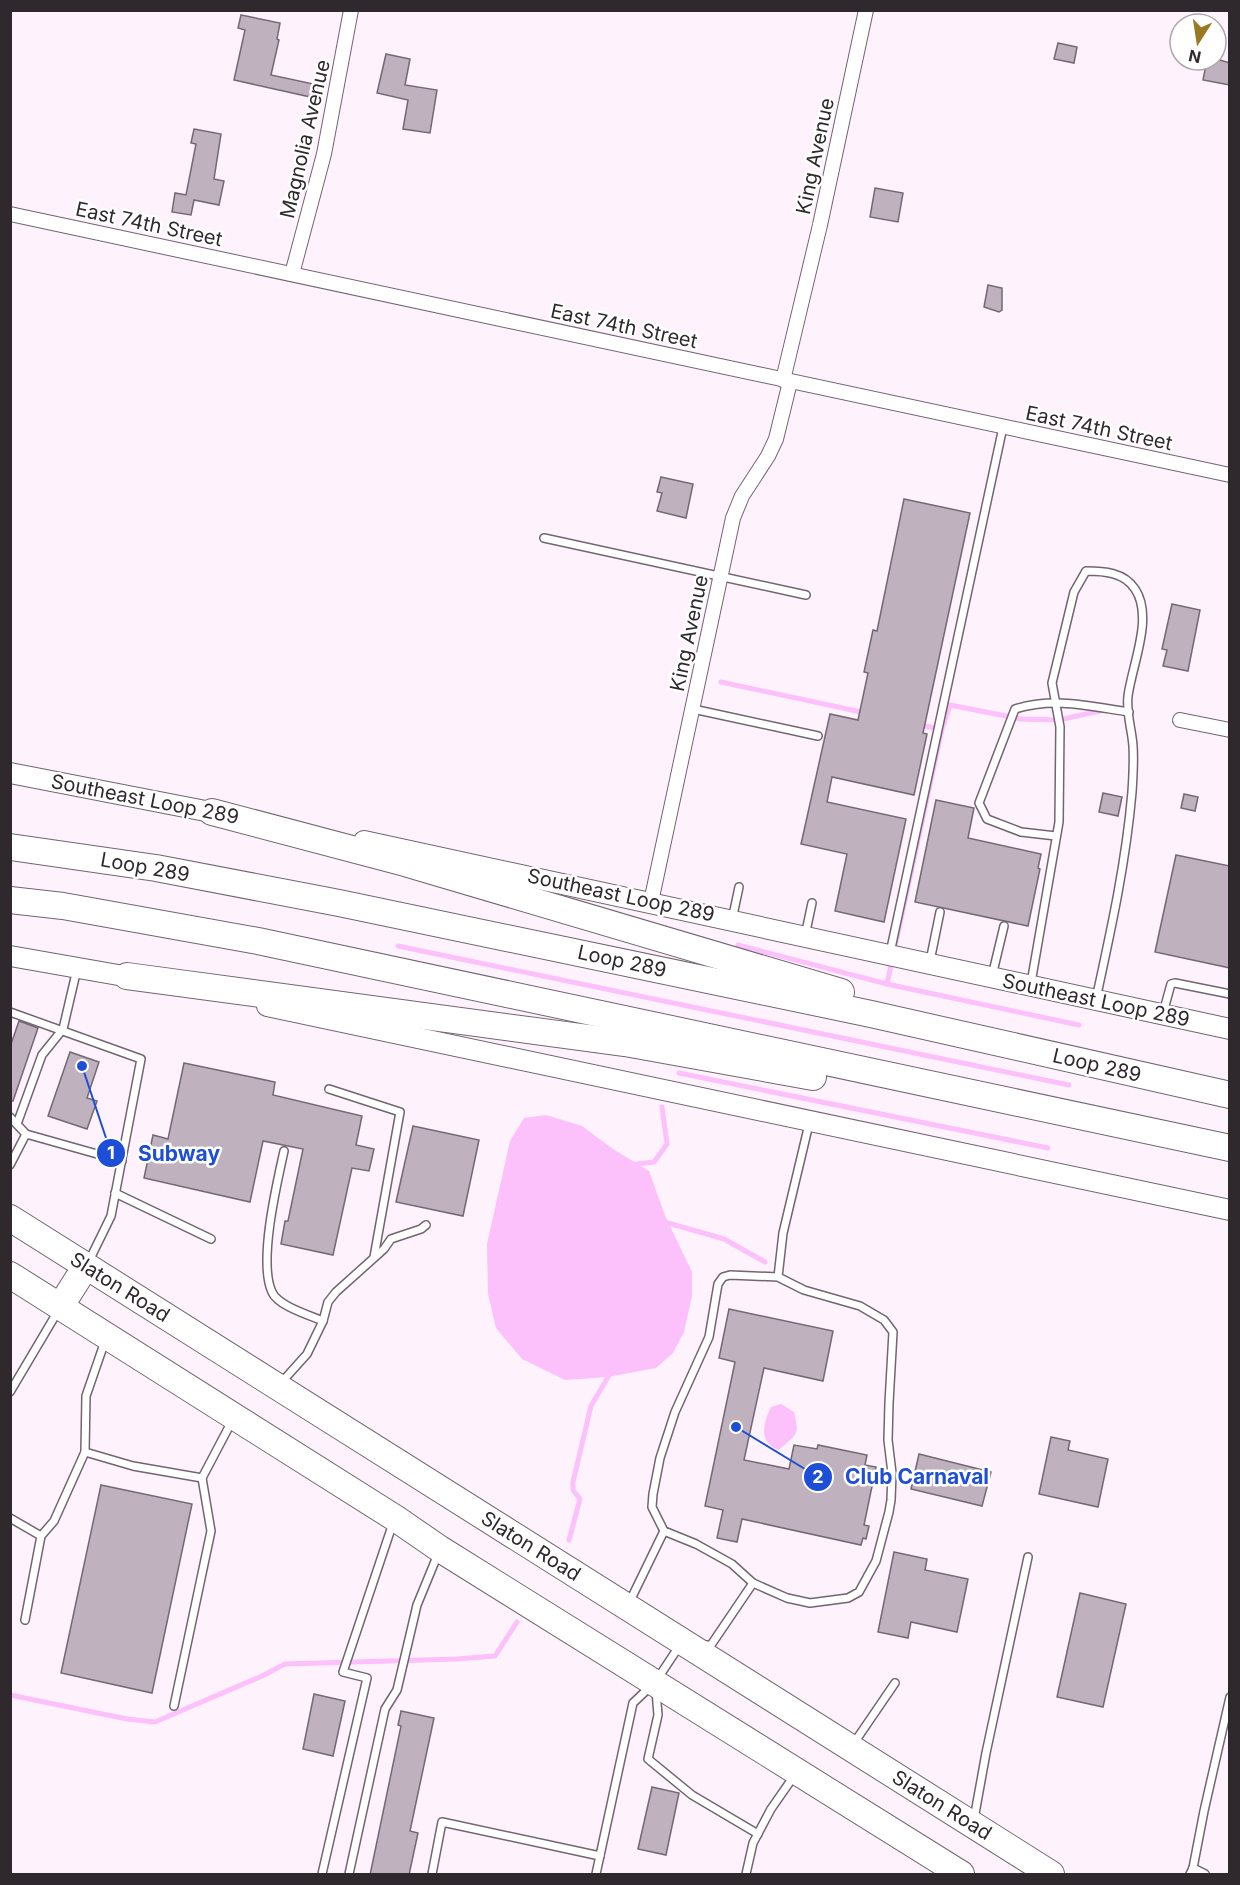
<svg xmlns="http://www.w3.org/2000/svg" width="1240" height="1885" viewBox="0 0 1240 1885" font-family="Inter,sans-serif">
  <rect width="100%" height="100%" fill="#fef2fd"/>
  <g fill="#fcc0fb">
    <polygon points="546,1115 582,1126 613,1149 649,1171 666,1218 692,1272 692,1296 684,1332 673,1353 656,1368 608,1377 565,1380 522,1359 496,1328 488,1294 487,1244 510,1141 524,1118"/>
    <path d="M 781,1404 L 794,1412 C 800,1437 797,1433 779,1450 C 758,1442 763,1424 771,1407 Z"/>
  </g>
  <g fill="none" stroke-linecap="round" stroke-linejoin="round">
    <g stroke="#fcc0fb" stroke-width="5">
      <polyline points="721,682 866,713"/>
      <polyline points="942,729 950,705 1021,719 1059,720 1104,710"/>
      <polyline points="738,945 887,984 942,729 919,725"/>
      <polyline points="398,946 1069,1085"/>
      <polyline points="887,984 1079,1025"/>
      <polyline points="679,1073 1048,1148"/>
      <polyline points="637,1164 654,1162 667,1144 662,1107"/>
      <polyline points="668,1223 724,1239 765,1262"/>
      <polyline points="569,1540 580,1499 573,1490 573,1482 591,1406 608,1377"/>
      <polyline points="10,1695 127,1719 155,1722 262,1676 285,1664 457,1659 495,1656 517,1622"/>
    </g>
  </g>
  <g fill="#bfb1be" stroke="#756875" stroke-width="1.5">
    <polygon points="241,15 280,23 277,39 279,40 271,75 318,85 315,98 234,80 245,30 238,28"/>
    <polygon points="1058,43 1077,47 1074,63 1054,59"/>
    <polygon points="386,54 410,59 405,85 437,90 430,133 403,129 408,100 377,93"/>
    <polygon points="1207,60 1220,60 1230,63 1230,85 1203,80"/>
    <polygon points="194,129 221,134 214,179 224,181 219,205 194,200 191,215 172,212 175,193 186,195 196,144 191,143"/>
    <polygon points="875,188 903,193 898,222 870,217"/>
    <polygon points="988,285 1002,288 1002,310 999,312 984,307"/>
    <polygon points="661,477 693,484 686,518 657,511 662,493 657,492"/>
    <polygon points="904,499 970,513 923,733 927,734 914,795 832,777 827,802 906,819 884,922 835,911 847,854 801,844 830,714 858,720 868,673 864,672 873,630 877,631"/>
    <polygon points="1172,604 1200,610 1188,671 1163,666 1167,650 1162,649"/>
    <polygon points="1103,793 1122,797 1118,816 1099,812"/>
    <polygon points="1184,794 1198,797 1195,811 1181,808"/>
    <polygon points="936,800 974,808 968,838 1041,854 1038,868 1040,869 1028,926 915,902"/>
    <polygon points="1176,855 1230,866 1230,968 1155,952"/>
    <polygon points="19,1021 38,1028 13,1101 10,1101 10,1047"/>
    <polygon points="70,1052 99,1062 87,1098 97,1101 87,1129 48,1116"/>
    <polygon points="184,1063 275,1082 273,1095 362,1116 356,1145 374,1149 369,1171 352,1168 333,1255 281,1244 285,1221 288,1221 303,1149 263,1141 250,1202 144,1178 153,1135 168,1139"/>
    <polygon points="413,1126 479,1140 463,1216 396,1202"/>
    <polygon points="729,1309 833,1331 823,1381 764,1368 744,1460 789,1469 794,1445 817,1449 818,1445 867,1455 865,1465 876,1467 864,1525 869,1526 866,1539 863,1538 861,1545 742,1519 737,1542 717,1538 723,1510 705,1506 735,1362 719,1358"/>
    <polygon points="1051,1437 1070,1441 1068,1450 1108,1459 1098,1507 1039,1494"/>
    <polygon points="919,1454 991,1472 982,1506 911,1489"/>
    <polygon points="101,1485 192,1504 152,1693 61,1673"/>
    <polygon points="894,1552 927,1559 925,1570 968,1579 957,1632 911,1622 908,1638 878,1632"/>
    <polygon points="1080,1593 1126,1604 1103,1707 1057,1697"/>
    <polygon points="314,1694 345,1701 333,1756 303,1749"/>
    <polygon points="401,1711 434,1718 410,1831 418,1833 409,1875 370,1875 401,1726 398,1725"/>
    <polygon points="652,1787 679,1793 666,1855 638,1849"/>
  </g>
  <g fill="none" stroke-linecap="round" stroke-linejoin="round">
    <defs>
      <g id="lane">
        <polyline points="544,538 806,595"/>
        <polyline points="693,709 818,736"/>
        <path d="M 1056,836 L 1021,832 L 987,819 L 979,803 L 1015,709 C 1055,697 1088,706 1129,712"/>
        <polyline points="732,920 739,887"/>
        <polyline points="805,936 812,903"/>
        <polyline points="890,953 1003,427"/>
        <polyline points="930,961 940,912"/>
        <polyline points="992,976 1004,926"/>
        <path d="M 1031,983 L 1059,822 L 1060,727 L 1052,683 L 1074,592 L 1086,571 C 1103,571 1124,572 1135,589 C 1154,617 1132,665 1128,696 C 1126,713 1132,730 1133,746 C 1134,761 1133,777 1132,792 C 1126,862 1111,930 1096,999"/>
        <polyline points="10,1012 141,1059 111,1216 89,1261"/>
        <polyline points="1163,1013 1171,984 1175,983 1230,994"/>
        <polyline points="329,1089 400,1112 374,1257"/>
        <polyline points="10,1117 26,1134"/>
        <polyline points="17,1124 42,1055 63,1029 77,969"/>
        <path d="M 284,1151 C 277,1183 258,1262 272,1292 C 278,1306 309,1315 323,1321"/>
        <polyline points="10,1165 26,1134 122,1161"/>
        <polyline points="115,1193 211,1239"/>
        <polyline points="778,1277 730,1275 723,1277 718,1284 709,1337 675,1412 660,1458 653,1494 652,1507 664,1531 696,1544 732,1564 753,1583 787,1598 810,1603 848,1598 859,1592 876,1561 889,1512 891,1500 892,1473 888,1440 889,1403 893,1332 884,1320 860,1306 804,1290 778,1277 783,1233 809,1124"/>
        <polyline points="105,1341 86,1396 85,1452 133,1466 202,1478 232,1421"/>
        <polyline points="280,1384 307,1354 323,1321 328,1302 336,1292 384,1249 391,1239 421,1229 426,1225"/>
        <polyline points="10,1392 58,1311"/>
        <polyline points="10,1518 41,1536"/>
        <polyline points="630,1601 664,1531"/>
        <polyline points="25,1620 41,1536 54,1521 85,1452"/>
        <polyline points="705,1645 711,1645 753,1583"/>
        <polyline points="658,1678 680,1645"/>
        <polyline points="656,1691 658,1715 648,1759 692,1795 758,1834"/>
        <polyline points="174,1706 211,1531 202,1478"/>
        <polyline points="854,1743 895,1683"/>
        <polyline points="974,1819 986,1753 1028,1557"/>
        <polyline points="1193,1868 1205,1874"/>
        <polyline points="322,1874 367,1678 343,1672 393,1523"/>
        <polyline points="349,1874 385,1709 397,1690 417,1605 438,1554"/>
        <polyline points="432,1874 442,1822 600,1856"/>
        <polyline points="596,1874 633,1703 651,1686"/>
        <polyline points="746,1874 753,1843 771,1809 794,1776"/>
        <polyline points="1190,1874 1193,1868 1204,1811 1230,1697"/>
      </g>
      <g id="street">
        <polyline points="10,214 1230,475"/>
        <polyline points="292,274 324,154 351,10"/>
        <polyline points="783,380 820,225 866,10"/>
        <polyline points="1180,720 1230,730"/>
        <polyline points="651,902 733,518 742,496 768,456 776,439 790,382"/>
      </g>
      <g id="secondary">
        <polyline points="10,773 226,815"/>
        <polyline points="364,841 1230,1029"/>
        <polyline points="10,956 141,979"/>
        <polyline points="267,1006 1230,1210"/>
      </g>
      <g id="highway">
        <polyline points="212,812 405,863 841,992"/>
        <polyline points="10,847 156,868 339,903 871,1014 1230,1095"/>
        <polyline points="10,900 63,906 258,941 1230,1148"/>
        <polyline points="127,976 625,1043 813,1077"/>
        <polyline points="10,1218 1051,1874"/>
        <polyline points="10,1275 395,1518 440,1549 961,1874"/>
        <polyline points="60,1307 86,1266"/>
      </g>
    </defs>
    <use href="#lane" stroke="#726571" stroke-width="10"/>
    <use href="#street" stroke="#726571" stroke-width="16"/>
    <use href="#secondary" stroke="#726571" stroke-width="22"/>
    <use href="#highway" stroke="#726571" stroke-width="28"/>
    <use href="#lane" stroke="#fff" stroke-width="7"/>
    <use href="#street" stroke="#fff" stroke-width="14"/>
    <use href="#secondary" stroke="#fff" stroke-width="20"/>
    <use href="#highway" stroke="#fff" stroke-width="26"/>
  </g>
  <g text-anchor="middle" stroke-width="5" stroke-linejoin="round" paint-order="stroke">
    <g font-size="20" fill="#2f292e" stroke="#fff">
      <text transform="translate(305 139) rotate(-77)" y="7">Magnolia Avenue</text>
      <text transform="translate(815 156) rotate(-78)" y="7">King Avenue</text>
      <text transform="translate(149 224) rotate(12)" y="7">East 74th Street</text>
      <text transform="translate(624 326) rotate(12)" y="7">East 74th Street</text>
      <text transform="translate(1099 428) rotate(12)" y="7">East 74th Street</text>
      <text transform="translate(689 633) rotate(-78)" y="7">King Avenue</text>
      <text transform="translate(145 799) rotate(11)" y="7">Southeast Loop 289</text>
      <text transform="translate(145 867) rotate(10)" y="7">Loop 289</text>
      <text transform="translate(621 895) rotate(12)" y="7">Southeast Loop 289</text>
      <text transform="translate(622 961) rotate(12)" y="7">Loop 289</text>
      <text transform="translate(1096 1000) rotate(12)" y="7">Southeast Loop 289</text>
      <text transform="translate(1097 1065) rotate(13)" y="7">Loop 289</text>
      <text transform="translate(120 1287) rotate(32)" y="7">Slaton Road</text>
      <text transform="translate(531 1546) rotate(32)" y="7">Slaton Road</text>
      <text transform="translate(942 1805) rotate(32)" y="7">Slaton Road</text>
    </g>
  </g>
  <path fill="none" stroke="#1d4ed8" stroke-width="2" d="M82 1066L111 1153M736 1427L818 1477"/>
  <g fill="#1d4ed8" stroke="#fff" stroke-width="2">
    <circle cx="82" cy="1066" r="6"/>
    <circle cx="736" cy="1427" r="6"/>
    <circle cx="111" cy="1153" r="15"/>
    <circle cx="818" cy="1477" r="15"/>
  </g>
  <g font-size="18" text-anchor="middle" font-weight="bold" fill="#fff">
    <text x="111" y="1159">1</text>
    <text x="818" y="1483">2</text>
  </g>
  <g font-size="21" text-anchor="middle" font-weight="bold" fill="#1d4ed8" stroke="#fff" stroke-width="5" stroke-linejoin="round" paint-order="stroke">
    <text x="179" y="1161">Subway</text>
    <text x="917" y="1484">Club Carnaval</text>
  </g>
  <rect width="1240" height="1885" fill="none" stroke="#2f292e" stroke-width="24"/>
  <g transform="translate(1198 42) rotate(192)"><circle r="28" fill="#ffffff" stroke="#aca9ab" stroke-width="1.5"/>
  <path d="M0-4.5L10 22L0 15L-10 22Z" fill="#997922"/>
  <text y="-9" font-size="16" font-weight="bold" text-anchor="middle" fill="#2f292e">N</text>
  </g>
</svg>
